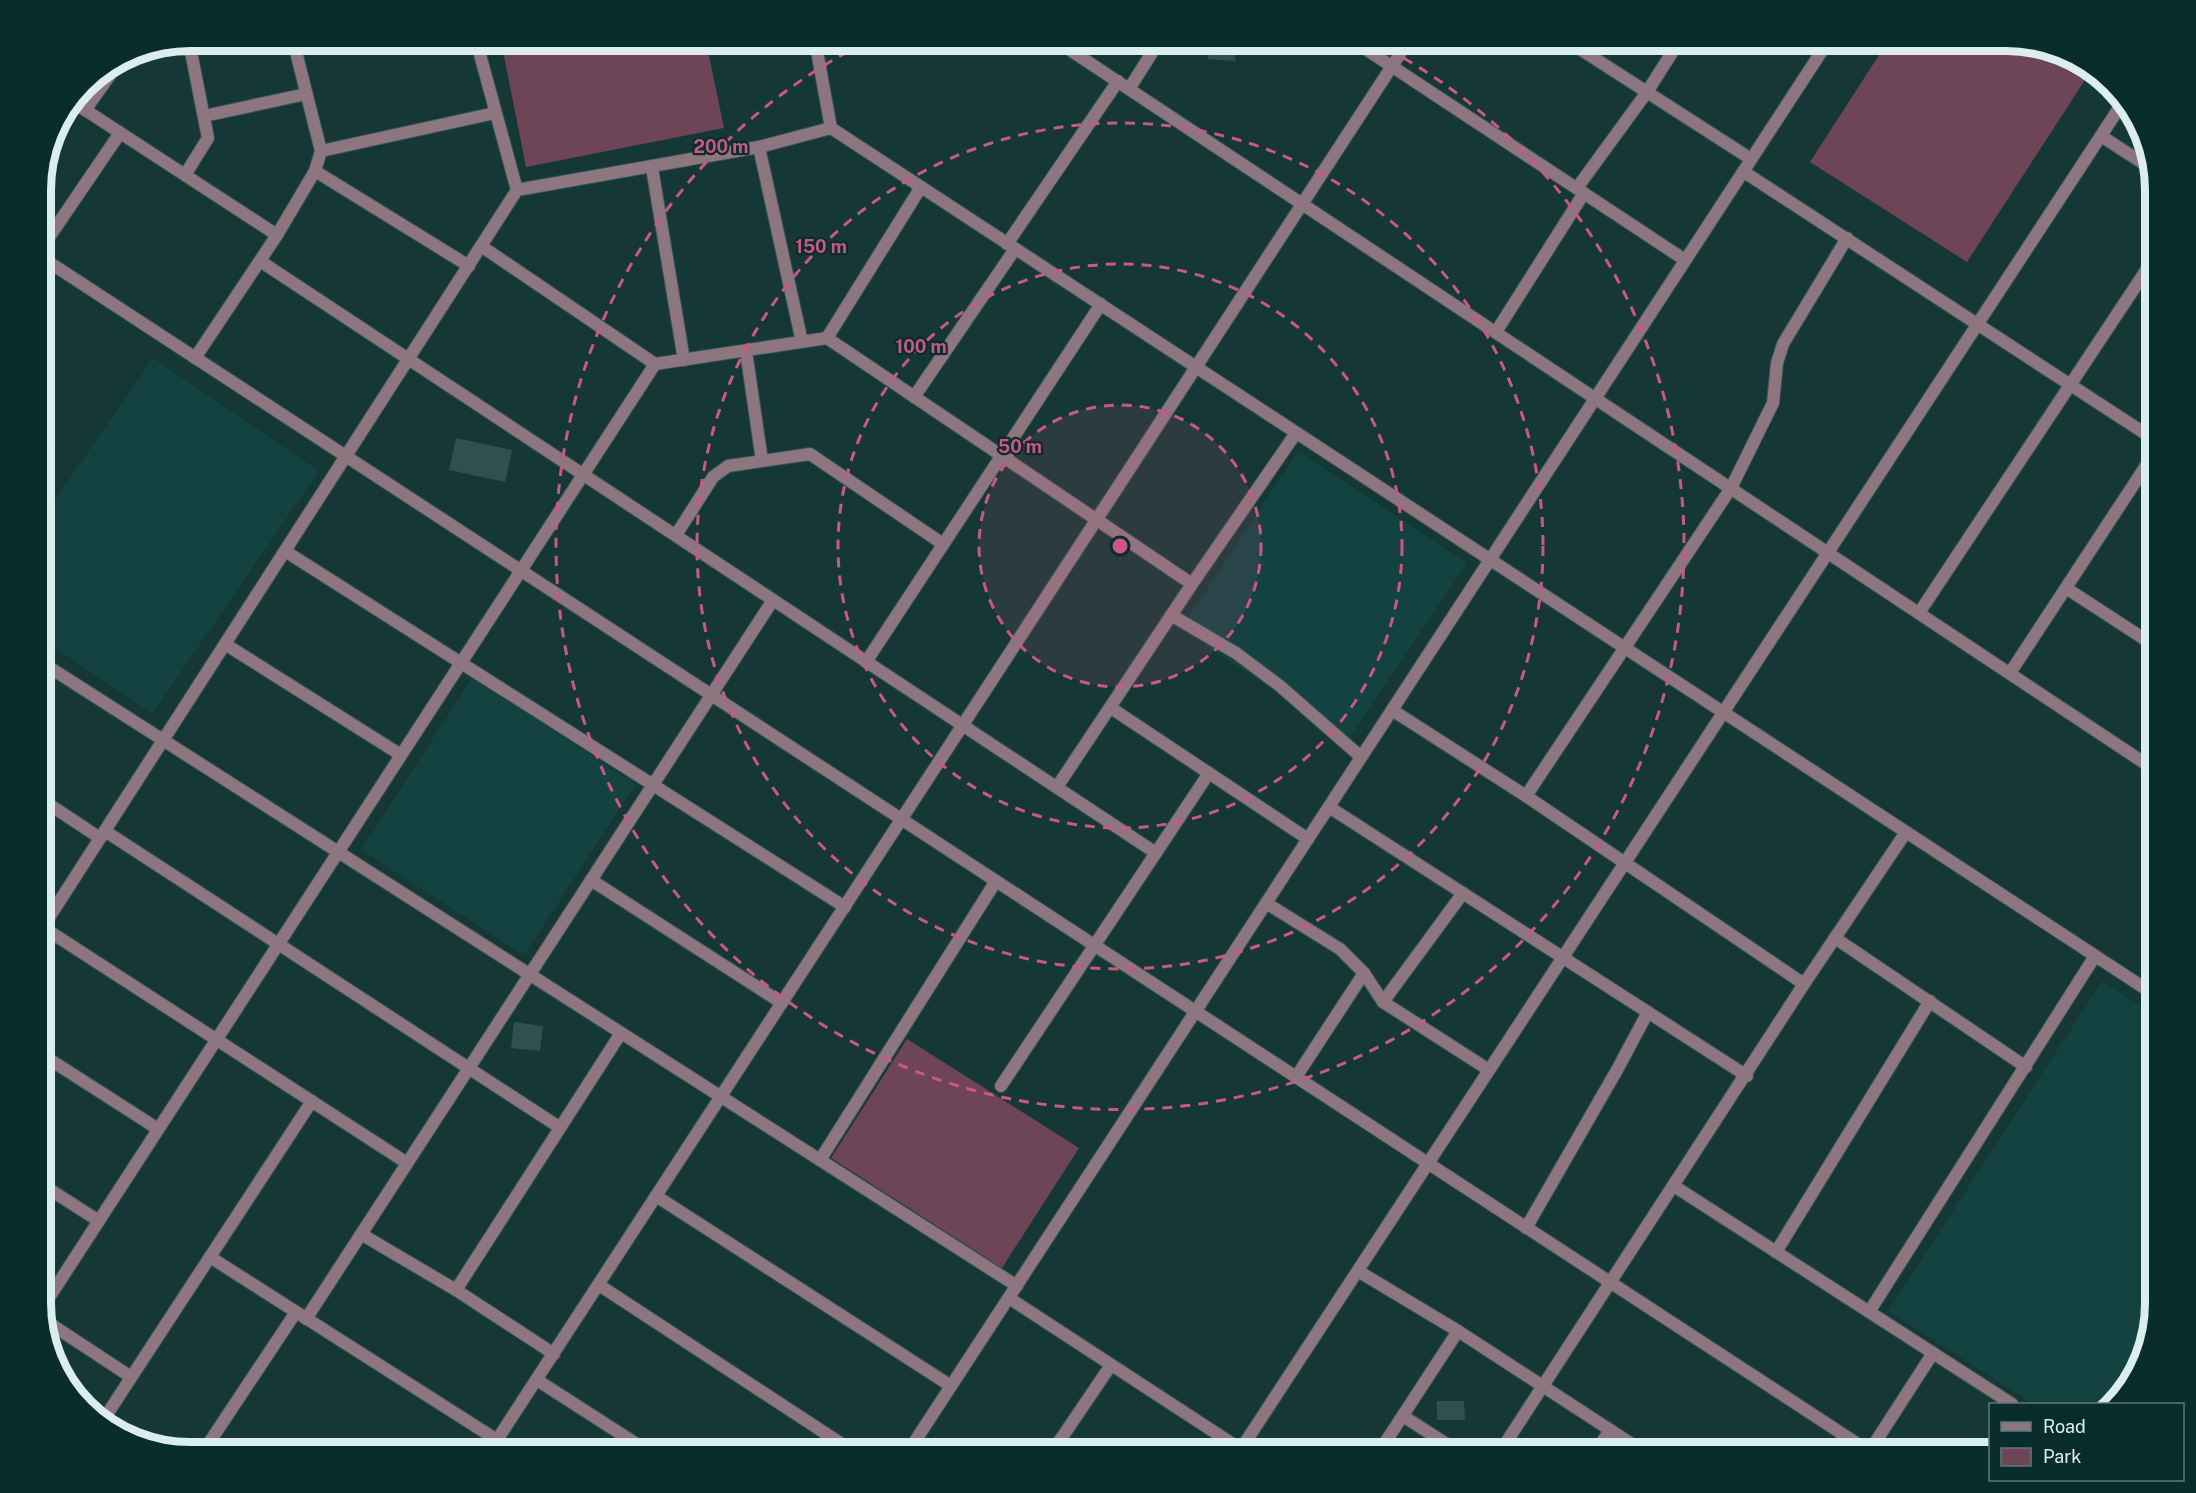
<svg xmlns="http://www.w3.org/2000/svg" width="2196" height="1493" viewBox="0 0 2196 1493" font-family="'Public Sans',sans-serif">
  <rect width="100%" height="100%" fill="#153736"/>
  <g fill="#134241">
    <polygon points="153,358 319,471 152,714 41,638 41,520"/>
    <polygon points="1298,451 1467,563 1349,739 1181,629"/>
    <polygon points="472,678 636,784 524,955 361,850"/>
    <polygon points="2102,981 2155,1015 2155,1303 2136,1366 2109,1404 2033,1404 1888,1311"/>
  </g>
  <g fill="#6e4457">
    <polygon points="501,41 706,41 724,128 526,167"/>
    <polygon points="1888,41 2006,41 2089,66 2092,69 1967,262 1810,162"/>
    <polygon points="907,1039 1079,1148 1002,1268 831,1158"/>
  </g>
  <g fill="#2e514f">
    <polygon points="1209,40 1237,42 1235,61 1208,59"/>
    <polygon points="456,438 512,450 505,482 449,470"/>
    <polygon points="514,1022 543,1026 540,1051 511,1048"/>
    <polygon points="1437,1401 1464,1401 1465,1420 1437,1420"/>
  </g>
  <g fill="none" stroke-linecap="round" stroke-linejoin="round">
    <defs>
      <g id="street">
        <polyline points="476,40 517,190"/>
        <polyline points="815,40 831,128 2155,995"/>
        <polyline points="1352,40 1685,260"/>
        <polyline points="1566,40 1751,159"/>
        <polyline points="177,43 191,52 208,138 185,175"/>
        <polyline points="1061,44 2155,770"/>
        <polyline points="295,50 335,40"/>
        <polyline points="1129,89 1160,40"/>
        <polyline points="73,102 277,235"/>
        <polyline points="85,110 120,61"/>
        <polyline points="204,116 306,94"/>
        <polyline points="2101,136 2149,167"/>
        <polyline points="759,147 802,342"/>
        <polyline points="321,151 495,113"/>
        <polyline points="652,168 684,360"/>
        <polyline points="315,171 469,266"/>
        <polyline points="1744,172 2155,440"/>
        <polyline points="1577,188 1647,92 1680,40"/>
        <polyline points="1007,244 1118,81"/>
        <polyline points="481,246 655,364 827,338 1192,584"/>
        <polyline points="41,249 120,133"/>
        <polyline points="41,257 1870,1452"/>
        <polyline points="260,261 1156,853"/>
        <polyline points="1496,332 1584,193"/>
        <polyline points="827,338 921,187"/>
        <polyline points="746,351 762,461"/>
        <polyline points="195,358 277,235 315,171 321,151 293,40"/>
        <polyline points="914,397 1015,249"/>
        <polyline points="676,535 713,477 728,466 810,454 943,544"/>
        <polyline points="285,551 845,907"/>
        <polyline points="2066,588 2155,646"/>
        <polyline points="1919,613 2155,257"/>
        <polyline points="1171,615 1236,653 1280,686 1361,757"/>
        <polyline points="225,644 401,755"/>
        <polyline points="41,662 1017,1286"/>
        <polyline points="866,662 1101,304"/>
        <polyline points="2010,673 2155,452"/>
        <polyline points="1111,708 1308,839"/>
        <polyline points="1392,710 1526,796 1804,984"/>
        <polyline points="1057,787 1192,584 1296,433"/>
        <polyline points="1526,796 1731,488 1773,403 1777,363 1783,344 1847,238"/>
        <polyline points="41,799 100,838"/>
        <polyline points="1329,807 1747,1076"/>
        <polyline points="105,831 559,1127"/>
        <polyline points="591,880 782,1003"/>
        <polyline points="1266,903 1340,949 1364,973 1383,1002 1489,1070"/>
        <polyline points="41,926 407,1163"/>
        <polyline points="41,930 517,190 759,147 831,128"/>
        <polyline points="1835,938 2026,1067"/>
        <polyline points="1383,1002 1463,893"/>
        <polyline points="41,1054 158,1129"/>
        <polyline points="1296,1077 1364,973"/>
        <polyline points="1001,1086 1209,773"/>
        <polyline points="820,1160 996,881"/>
        <polyline points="41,1184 99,1221"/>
        <polyline points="1674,1186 2012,1404"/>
        <polyline points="656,1196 951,1386"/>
        <polyline points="1526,1228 1617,1070 1648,1012"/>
        <polyline points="361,1234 456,1290 554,1354"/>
        <polyline points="1776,1252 1930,1001"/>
        <polyline points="210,1257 497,1440 512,1452"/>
        <polyline points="1358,1271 1458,1331 1644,1452"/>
        <polyline points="599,1285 854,1452"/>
        <polyline points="456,1290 621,1033"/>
        <polyline points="1009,1298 1245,1452"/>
        <polyline points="41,1310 655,364"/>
        <polyline points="1869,1312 2095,956"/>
        <polyline points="43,1319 131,1377"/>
        <polyline points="306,1319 773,600"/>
        <polyline points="537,1380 649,1452"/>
        <polyline points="1403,1416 1459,1452"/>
        <polyline points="102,1422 312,1101"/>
        <polyline points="497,1440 1409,40"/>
        <polyline points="203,1452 296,1312"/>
        <polyline points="908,1452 1829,40"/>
        <polyline points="1052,1452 1111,1365"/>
        <polyline points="1239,1452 2123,102"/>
        <polyline points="1379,1452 1458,1331"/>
        <polyline points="1500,1452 1804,984 1906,832"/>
        <polyline points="1596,1452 1610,1430"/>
        <polyline points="1869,1452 1933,1353"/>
      </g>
    </defs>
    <use href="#street" stroke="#355453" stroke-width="14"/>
    <use href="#street" stroke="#8e7680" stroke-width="12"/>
  </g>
  <circle cx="1120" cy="546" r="141" fill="#ca5887" fill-opacity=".12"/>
  <g fill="none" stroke="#ca5887" stroke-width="3" stroke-dasharray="10 8">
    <circle cx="1120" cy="546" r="141"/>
    <circle cx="1120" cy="546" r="282"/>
    <circle cx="1120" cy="546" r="423"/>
    <path d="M1372 41A564 564 0 1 1 868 41"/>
  </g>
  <path d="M0 0H2196V1493H0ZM190 51H2006A139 139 0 0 1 2145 190V1303A139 139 0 0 1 2006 1442H190A139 139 0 0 1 51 1303V190A139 139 0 0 1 190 51Z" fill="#092d2c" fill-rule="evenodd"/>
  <path fill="none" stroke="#dbeeed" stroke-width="8" d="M190 51H2006A139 139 0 0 1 2145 190V1303A139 139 0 0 1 2006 1442H190A139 139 0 0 1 51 1303V190A139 139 0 0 1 190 51Z"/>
  <circle cx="1120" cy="546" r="9" fill="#ca5887" stroke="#092d2c" stroke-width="3"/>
  <g font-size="18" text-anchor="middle" font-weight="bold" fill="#ca5887" stroke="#092d2c" stroke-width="4.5" stroke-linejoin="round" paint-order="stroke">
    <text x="721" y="153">200 m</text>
    <text x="821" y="253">150 m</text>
    <text x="921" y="353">100 m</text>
    <text x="1020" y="453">50 m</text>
  </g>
  <rect x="1989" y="1403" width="195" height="78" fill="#092d2c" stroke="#5d7a79" stroke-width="1.5"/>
  <rect x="2001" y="1422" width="30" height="9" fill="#8e7680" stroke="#5d7a79" stroke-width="1.5"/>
  <text x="2043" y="1433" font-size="18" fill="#dbeeed">Road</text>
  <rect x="2001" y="1448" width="30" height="18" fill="#6e4457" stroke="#5d7a79" stroke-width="1.5"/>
  <text x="2043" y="1463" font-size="18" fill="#dbeeed">Park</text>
</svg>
